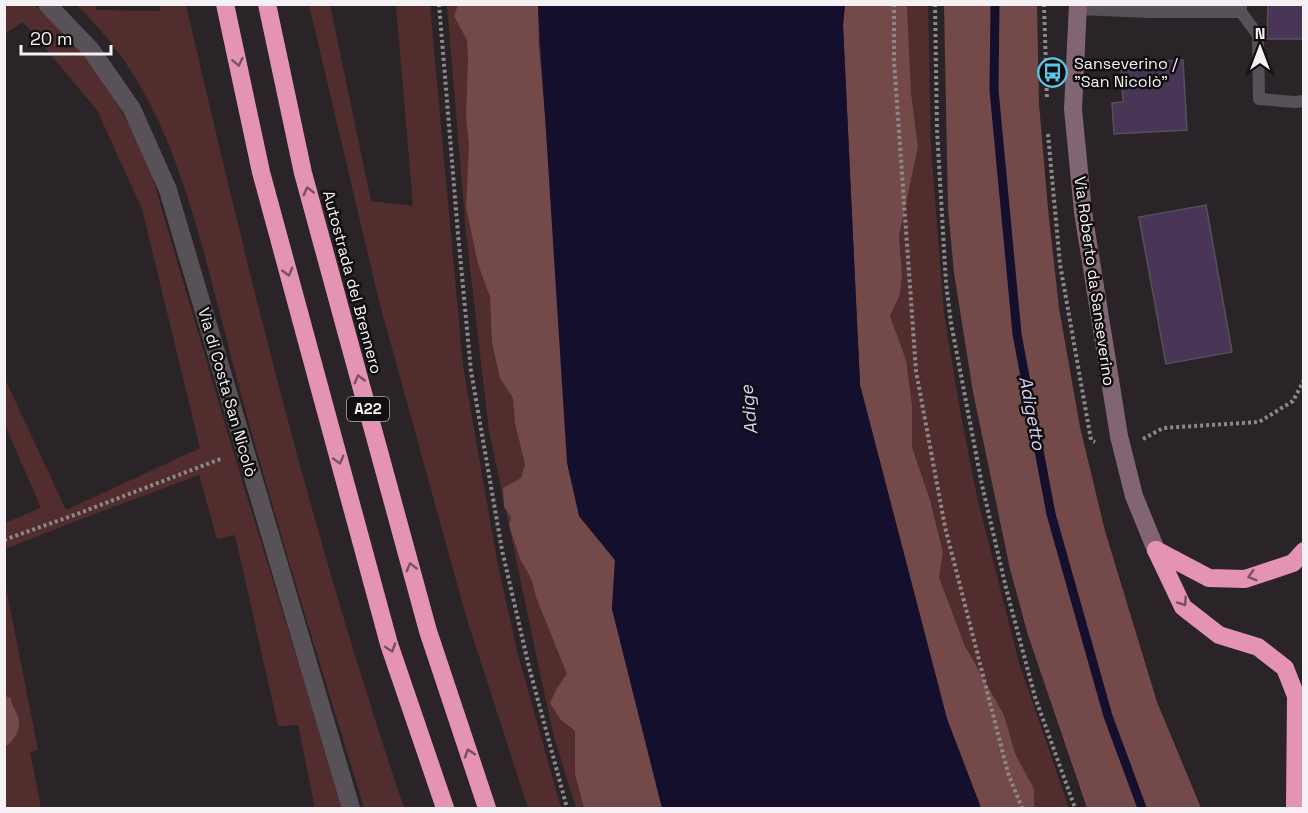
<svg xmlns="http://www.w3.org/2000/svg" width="1308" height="813" viewBox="0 0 1308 813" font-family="'Space Grotesk',sans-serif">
  <rect width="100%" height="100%" fill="#2a2429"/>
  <g fill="#512d2e">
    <polygon points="5,5 34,5 52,20 83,54 106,85 131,127 150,169 230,441 343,808 315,808 298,725 278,726 235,535 217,539 199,475 97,513 5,549 5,523 41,508 5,425 5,379 66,510 200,448 142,209 97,110 23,22 5,34 4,11 7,9 5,7"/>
    <path d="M 76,5 L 96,5 L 96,10 L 160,11 L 159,5 L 186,5 C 237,225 290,445 357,662 C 372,711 388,760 404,808 L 364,808 C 331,698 296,589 265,479 C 250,428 236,377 223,325 C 196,223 172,112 101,31 C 93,22 85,12 76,5 Z"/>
    <polygon points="309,5 330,5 371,201 413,206 396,5 430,5 463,366 497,560 517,651 561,808 528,808 466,616 379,301"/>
    <polygon points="447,5 538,5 539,45 579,516 615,560 612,609 662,808 576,808 554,737 543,687 489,431 466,233"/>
    <polygon points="907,5 928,5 931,148 944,314 961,416 977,497 1019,663 1069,808 1034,808 1034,789 1015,753 1004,715 965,646 939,576 943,552 930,500 912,447 912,405 890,316 900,295 902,274 899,236 918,147 911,92"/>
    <polygon points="4,578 38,750 30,752 41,808 5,808"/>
  </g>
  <g fill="#74494a">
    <polygon points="458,5 538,5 539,45 579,516 615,560 612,609 662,808 584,808 575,774 575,731 560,719 550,703 557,688 567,674 536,597 531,578 520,559 509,525 511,517 504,507 503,488 521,478 525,464 515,423 513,398 500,378 492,343 490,297 478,264 466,207 469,146 466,116 468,58 467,40 454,16"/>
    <polygon points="845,5 907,5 911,92 918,147 899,236 902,274 900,295 890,316 906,360 912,405 912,447 930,500 943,552 939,577 965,646 1004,715 1015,753 1034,789 1034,808 981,808 947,719 860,385 843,25"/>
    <polygon points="944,5 1037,5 1039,104 1048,209 1059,308 1080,427 1105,531 1157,702 1201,808 1087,808 1028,635 1010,569 973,392 954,273 948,208"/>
    <path d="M 5,696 L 11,698 C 11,705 16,710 18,717 C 22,729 14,741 5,747 Z"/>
  </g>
  <polygon fill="#140f2d" points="538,5 845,5 843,25 860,385 947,719 981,808 662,808 612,609 615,560 579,516 567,463"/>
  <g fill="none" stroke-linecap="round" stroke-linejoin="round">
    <polyline stroke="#140f2d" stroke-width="9" points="995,4 994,90 1017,334 1051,514 1108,716 1142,808"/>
  </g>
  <g fill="#493656" stroke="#555158" stroke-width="1.5">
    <polygon points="1268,4 1304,4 1304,39 1267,39"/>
    <polygon points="1183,60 1187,130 1114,134 1112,103 1123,102 1121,63"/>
    <polygon points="1206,205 1232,352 1166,364 1139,217"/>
  </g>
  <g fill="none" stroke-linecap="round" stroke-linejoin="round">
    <g stroke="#8d888c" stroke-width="4" stroke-dasharray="3 3" stroke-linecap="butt">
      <polyline points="439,4 458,234 471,371 502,550 529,667 567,808"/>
      <polyline points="894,4 894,61 916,371 945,527 1008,773 1022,808"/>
      <polyline points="935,4 937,130 946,283 951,323 982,485 1006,588 1035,697 1075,808"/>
      <polyline points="1044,4 1047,100"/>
      <polyline points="1048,134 1060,264 1091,440 1095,442"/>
      <polyline points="1143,439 1163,428 1259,422 1293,401 1304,380"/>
      <polyline points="4,540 77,514 223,458"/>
    </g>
    <g stroke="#585157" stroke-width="12">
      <polyline points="1078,9 1151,12 1241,12 1241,4"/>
      <polyline points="1241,12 1258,35 1259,99 1295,102 1304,101"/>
    </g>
    <polyline stroke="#585157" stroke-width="18" points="47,4 91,50 132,109 168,190 351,808"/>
    <polyline stroke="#826572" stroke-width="18" points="1078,4 1073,109 1083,212 1119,436 1134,496 1156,550"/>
    <g stroke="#e493b2" stroke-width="18">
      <polyline points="225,4 261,172 389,644 445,808"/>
      <polyline points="267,4 303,173 428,631 487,808"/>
      <polyline points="1156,550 1183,607 1219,635 1258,647 1285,668 1296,696 1295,808"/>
      <polyline points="1156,550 1209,578 1245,579 1293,563 1304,551"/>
    </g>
  </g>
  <defs><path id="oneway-chevron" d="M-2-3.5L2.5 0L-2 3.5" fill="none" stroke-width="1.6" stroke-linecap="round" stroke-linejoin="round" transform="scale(1.5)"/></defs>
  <g stroke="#7a5061">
    <use href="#oneway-chevron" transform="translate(238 62) rotate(78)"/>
    <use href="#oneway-chevron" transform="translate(308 191) rotate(-105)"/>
    <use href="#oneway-chevron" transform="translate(288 272) rotate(75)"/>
    <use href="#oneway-chevron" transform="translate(359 379) rotate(-105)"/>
    <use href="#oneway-chevron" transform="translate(339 460) rotate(75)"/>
    <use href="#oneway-chevron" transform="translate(411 567) rotate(-105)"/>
    <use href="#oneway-chevron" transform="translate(1252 576) rotate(163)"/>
    <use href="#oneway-chevron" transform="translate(1183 602) rotate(56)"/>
    <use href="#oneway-chevron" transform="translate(391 648) rotate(72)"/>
    <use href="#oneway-chevron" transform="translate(469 753) rotate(-108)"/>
  </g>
  <defs>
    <symbol id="bus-ring" viewBox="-11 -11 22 22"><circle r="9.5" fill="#110e10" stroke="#5cc7e8" stroke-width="1.5"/><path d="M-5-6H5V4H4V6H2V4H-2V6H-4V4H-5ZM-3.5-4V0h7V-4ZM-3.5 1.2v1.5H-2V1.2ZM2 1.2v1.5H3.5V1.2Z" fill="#5cc7e8"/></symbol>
  </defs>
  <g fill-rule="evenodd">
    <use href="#bus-ring" x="1036" y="56" width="33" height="33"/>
  </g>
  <g text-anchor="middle" stroke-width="5" stroke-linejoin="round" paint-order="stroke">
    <rect fill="#110e10" stroke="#b0acaf" stroke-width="1.5" x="347" y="397" width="42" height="24" rx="4.5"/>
    <g font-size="15" font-weight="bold" fill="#f4f0f3">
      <text x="368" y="414">A22</text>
    </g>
    <g font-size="16" fill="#f4f0f3" stroke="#110e10" text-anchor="start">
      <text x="1074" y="69">Sanseverino /<tspan x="1074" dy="18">"San Nicolò"</tspan></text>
    </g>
    <g font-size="16" fill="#f4f0f3" stroke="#110e10">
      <text transform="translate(1095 281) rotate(82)" y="6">Via Roberto da Sanseverino</text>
      <text transform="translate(353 282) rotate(75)" y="6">Autostrada del Brennero</text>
      <text transform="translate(228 392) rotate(74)" y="6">Via di Costa San Nicolò</text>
    </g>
    <g font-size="18" font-style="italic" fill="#d2d0f7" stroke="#110e10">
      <text transform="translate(749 410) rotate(-96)" y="6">Adige</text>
      <text transform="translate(1032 413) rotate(79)" y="6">Adigetto</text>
    </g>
  </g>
  <rect width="1308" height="813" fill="none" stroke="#f4f0f3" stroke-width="12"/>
  <g transform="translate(1260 48)" stroke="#110e10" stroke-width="4.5" paint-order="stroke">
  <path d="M0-4.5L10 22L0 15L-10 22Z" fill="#f4f0f3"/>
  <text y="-9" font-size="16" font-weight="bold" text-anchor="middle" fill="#f4f0f3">N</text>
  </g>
  <path d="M21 45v9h90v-9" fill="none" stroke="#f4f0f3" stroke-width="3"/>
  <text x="30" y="45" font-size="18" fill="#f4f0f3" stroke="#110e10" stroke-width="4.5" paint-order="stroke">20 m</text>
</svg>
